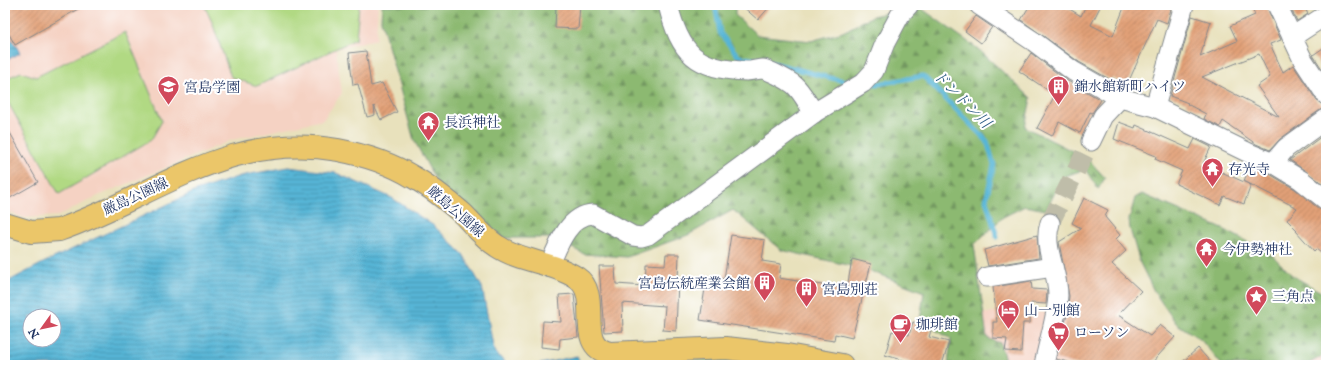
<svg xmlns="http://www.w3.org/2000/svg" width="1331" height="370" viewBox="0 0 1331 370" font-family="'IM FELL English','Noto Serif JP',serif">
  <defs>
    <pattern id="forest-firs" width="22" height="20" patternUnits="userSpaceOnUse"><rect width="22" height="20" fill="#8cb971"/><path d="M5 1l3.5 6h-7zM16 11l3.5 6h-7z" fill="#729760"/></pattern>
    <pattern id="park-dots" width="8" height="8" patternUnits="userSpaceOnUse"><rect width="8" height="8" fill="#b1d983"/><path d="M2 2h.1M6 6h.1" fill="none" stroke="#98bb74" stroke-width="1.8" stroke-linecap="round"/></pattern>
    <pattern id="water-rules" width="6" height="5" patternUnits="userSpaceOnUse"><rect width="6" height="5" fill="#57b5d6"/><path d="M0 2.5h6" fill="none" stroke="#4794b1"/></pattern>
    <pattern id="building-hatch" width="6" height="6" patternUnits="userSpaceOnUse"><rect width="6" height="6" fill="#e2a077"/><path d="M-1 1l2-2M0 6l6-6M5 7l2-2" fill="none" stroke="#b68365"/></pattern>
  </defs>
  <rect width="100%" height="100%" fill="#fff"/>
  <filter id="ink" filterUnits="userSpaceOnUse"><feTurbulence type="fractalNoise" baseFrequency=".025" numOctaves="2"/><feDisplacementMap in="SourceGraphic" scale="8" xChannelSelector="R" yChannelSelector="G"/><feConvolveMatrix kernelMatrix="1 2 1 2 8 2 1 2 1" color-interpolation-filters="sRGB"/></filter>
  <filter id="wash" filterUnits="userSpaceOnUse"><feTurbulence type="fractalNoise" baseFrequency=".012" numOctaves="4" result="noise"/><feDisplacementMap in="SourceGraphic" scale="16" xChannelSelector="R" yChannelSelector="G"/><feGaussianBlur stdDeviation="0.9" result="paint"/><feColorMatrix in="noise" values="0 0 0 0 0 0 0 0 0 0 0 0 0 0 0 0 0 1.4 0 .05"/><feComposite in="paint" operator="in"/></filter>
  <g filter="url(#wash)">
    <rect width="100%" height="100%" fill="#e8e1bc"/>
    <g fill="#f5d2c3">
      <polygon points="5,5 378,5 376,39 336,49 342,93 323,120 232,140 96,197 58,216 24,218 5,210"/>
      <polygon points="1059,312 1146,365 1005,364 1005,360 987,338 984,313"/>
      <polygon points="1326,354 1326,365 1306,365 1322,355"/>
    </g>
    <g fill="#b1d983" stroke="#668470">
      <polygon points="204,5 359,5 356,39 257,86 231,77 212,22"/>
      <polygon points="125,32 162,121 151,140 59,194 5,97 5,79 21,72 36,77"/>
    </g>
    <g fill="url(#forest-firs)" stroke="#547468">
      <polygon points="382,5 735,5 735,15 757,35 811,41 843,32 873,16 918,6 978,49 1031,98 1025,127 1088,159 1105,178 1098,189 1085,169 1063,177 1046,210 1025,206 1003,217 974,245 987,338 1000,343 1005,360 1005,364 948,365 951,339 920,321 924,292 865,269 781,250 733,210 688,235 627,257 584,254 553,238 496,238 442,192 414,140 381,20"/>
      <polygon points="1142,194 1225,230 1272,255 1293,276 1326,295 1326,354 1306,365 1222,365 1201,340 1176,323 1155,293 1140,263 1130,229 1129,220 1135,198"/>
    </g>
    <polygon fill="url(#park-dots)" stroke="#668470" points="724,359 755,363 754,365 693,365 691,361"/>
    <g fill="url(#water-rules)" stroke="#39729a" fill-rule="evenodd">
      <polygon points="5,27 20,53 5,61"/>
      <path d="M 288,167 L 336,173 L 392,198 L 434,226 L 463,254 L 482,287 L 494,351 L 507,365 L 5,365 L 5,283 L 43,263 L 196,191 L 240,176 ZM 30,316 L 54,316 L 54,340 L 30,340 Z"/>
      <polygon points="577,356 580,365 536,365"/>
    </g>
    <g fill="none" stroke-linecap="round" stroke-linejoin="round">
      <g stroke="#57b5d6" stroke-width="5">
        <polyline points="715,5 720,33 739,57 763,61"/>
        <path d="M 771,63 C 799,68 825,79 854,82"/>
        <polyline points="870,83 877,84 923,76 987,141 994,165 986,200 997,237"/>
      </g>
    </g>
    <g id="blocks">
      <g fill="url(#building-hatch)" fill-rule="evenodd">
        <polygon points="5,5 85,5 15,45 5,27"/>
        <polygon points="556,5 580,5 578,29 555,28"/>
        <polygon points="741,5 771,5 758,20"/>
        <polygon points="1030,5 1063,5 1081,16 1086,5 1101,5 1091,25 1113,36 1125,5 1164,5 1171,9 1167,23 1157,19 1127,85 1112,78 1111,80 1079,62 1021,20"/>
        <path d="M 1251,5 L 1266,5 L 1281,40 L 1270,44 L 1283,72 L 1293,65 L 1317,101 L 1326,106 L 1326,108 L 1320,110 L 1280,139 L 1270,150 L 1256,144 L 1223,121 L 1220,127 L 1204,119 L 1206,114 L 1187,104 L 1188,103 L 1170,96 L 1192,16 L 1211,22 L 1200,57 L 1237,41 L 1230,26 L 1255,15 ZM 1259,54 L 1270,77 L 1257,86 L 1279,117 L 1202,77 Z"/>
        <polygon points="1289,5 1303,5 1308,14 1297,21"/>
        <polygon points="976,16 992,27 981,43 965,31"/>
        <polygon points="1326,46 1326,75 1313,55"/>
        <polygon points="366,51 371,86 382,83 397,112 381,120 374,106 375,115 367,117 358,84 353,85 349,53"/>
        <polygon points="1031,53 1066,80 1101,100 1092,113 1090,112 1080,133 1059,122 1052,136 1037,128 1055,95 1019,71"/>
        <polygon points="1119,122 1135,128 1136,125 1190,149 1195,139 1211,147 1203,164 1251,185 1244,204 1224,196 1220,205 1176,184 1182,171 1155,159 1156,156 1114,139"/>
        <polygon points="5,124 38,182 5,201"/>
        <polygon points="1326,133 1326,186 1290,160"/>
        <polygon points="1250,165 1268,173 1295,189 1319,209 1326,211 1326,257 1316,249 1314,251 1296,231 1297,230 1287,220 1297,208 1244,181"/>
        <polygon points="1084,198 1108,210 1105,217 1120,235 1116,239 1126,251 1112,264 1141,291 1118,315 1150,336 1160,325 1175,337 1150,365 1079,365 1056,359 1067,315 1069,296 1059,242 1081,228 1072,223"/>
        <polygon points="731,235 765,240 762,261 781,264 779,278 847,289 852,259 871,264 852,338 835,334 834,341 700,320 707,276 724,279"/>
        <polygon points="1037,235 1039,258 988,266 984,250"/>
        <polygon points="666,254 679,254 676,331 663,330 665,306 622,303 623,331 604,332 599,266 615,266 616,284 645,286 646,264 665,265"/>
        <polygon points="1031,281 1032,289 1047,290 1046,304 1031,303 1030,323 1023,323 1021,352 1005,351 1007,339 993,338 993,322 997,322 993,287"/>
        <polygon points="574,294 578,337 560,339 559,349 541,347 543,321 561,322 559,295"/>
        <polygon points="913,322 932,327 929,337 949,342 942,365 920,365 885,355 892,331 909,335"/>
        <polygon points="1198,348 1213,365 1179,365"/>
      </g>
    </g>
  </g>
  <g filter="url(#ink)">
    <use href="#blocks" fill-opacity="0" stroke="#82888d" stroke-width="1"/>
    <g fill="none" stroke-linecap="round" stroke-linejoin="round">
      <polyline stroke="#bfbda9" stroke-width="19" stroke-dasharray="19 10" stroke-linecap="butt" points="1050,223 1091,141"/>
      <defs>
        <g id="minor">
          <path d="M 668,5 C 680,53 696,70 747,71 C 752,71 758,69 763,69 C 771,71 786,79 793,84 C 801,90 808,104 814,113"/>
          <polyline points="979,5 1033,41 1073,71 1120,98"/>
          <polyline points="1277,5 1303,60 1326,95"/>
          <polyline points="1292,37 1326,15"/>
          <polyline points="1155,107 1184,5"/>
          <polyline points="1091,141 1103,116 1120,98 1155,107 1249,153 1273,163 1301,180 1326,200"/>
          <polyline points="1273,163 1286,148 1326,119"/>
          <path d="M 549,267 C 557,248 568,215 593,214 L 633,236 L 641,237 L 648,235 L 814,113 L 863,83 L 874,71 L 885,43 L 900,15 L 909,5"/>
          <polyline points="987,277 1053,267"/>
          <path d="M 1044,365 C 1048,342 1057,318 1058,295 C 1058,270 1042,248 1050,223"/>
        </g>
        <path id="major" d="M 5,224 L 31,232 L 59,230 C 156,196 229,130 338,150 C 364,155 390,163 413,177 C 431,187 447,200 463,214 C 474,225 484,238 497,246 C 521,262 553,262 577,278 C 603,295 573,346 610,353 L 726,348 L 787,355 L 842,365"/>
      </defs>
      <use href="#minor" stroke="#82888d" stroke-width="21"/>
      <use href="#major" stroke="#82888d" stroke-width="24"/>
      <use href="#minor" stroke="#fff" stroke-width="19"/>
      <use href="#major" stroke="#ebc669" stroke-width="22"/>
    </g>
  </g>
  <defs>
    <symbol id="building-pin" viewBox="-11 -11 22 30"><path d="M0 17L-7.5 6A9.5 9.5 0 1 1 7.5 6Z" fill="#d1495b" stroke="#fff"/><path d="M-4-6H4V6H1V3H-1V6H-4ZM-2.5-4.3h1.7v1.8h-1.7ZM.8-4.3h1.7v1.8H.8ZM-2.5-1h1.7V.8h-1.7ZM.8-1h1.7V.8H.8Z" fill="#fff"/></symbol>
    <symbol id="school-pin" viewBox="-11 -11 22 30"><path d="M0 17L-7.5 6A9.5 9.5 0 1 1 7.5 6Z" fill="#d1495b" stroke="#fff"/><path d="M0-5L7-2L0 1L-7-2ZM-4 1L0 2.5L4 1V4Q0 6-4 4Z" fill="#fff"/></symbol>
    <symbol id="temple-pin" viewBox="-11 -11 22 30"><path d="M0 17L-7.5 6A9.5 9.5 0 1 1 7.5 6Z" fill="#d1495b" stroke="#fff"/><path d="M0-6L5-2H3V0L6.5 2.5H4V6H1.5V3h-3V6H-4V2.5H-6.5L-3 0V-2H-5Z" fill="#fff"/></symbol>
    <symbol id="sight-pin" viewBox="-11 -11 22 30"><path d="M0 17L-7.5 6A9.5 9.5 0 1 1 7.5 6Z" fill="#d1495b" stroke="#fff"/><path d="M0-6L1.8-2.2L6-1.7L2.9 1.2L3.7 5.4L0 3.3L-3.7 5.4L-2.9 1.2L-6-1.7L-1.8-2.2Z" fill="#fff"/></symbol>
    <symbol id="hotel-pin" viewBox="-11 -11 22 30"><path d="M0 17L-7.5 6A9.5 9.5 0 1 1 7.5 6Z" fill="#d1495b" stroke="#fff"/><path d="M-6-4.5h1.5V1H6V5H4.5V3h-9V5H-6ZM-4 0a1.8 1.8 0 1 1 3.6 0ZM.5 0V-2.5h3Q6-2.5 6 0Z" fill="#fff"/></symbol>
    <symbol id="cafe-pin" viewBox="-11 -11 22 30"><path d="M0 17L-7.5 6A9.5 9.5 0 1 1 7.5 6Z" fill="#d1495b" stroke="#fff"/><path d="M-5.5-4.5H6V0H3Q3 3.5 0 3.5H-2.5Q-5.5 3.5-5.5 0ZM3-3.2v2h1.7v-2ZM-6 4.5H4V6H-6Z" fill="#fff"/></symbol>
    <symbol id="supermarket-pin" viewBox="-11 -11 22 30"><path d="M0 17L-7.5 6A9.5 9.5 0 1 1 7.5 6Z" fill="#d1495b" stroke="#fff"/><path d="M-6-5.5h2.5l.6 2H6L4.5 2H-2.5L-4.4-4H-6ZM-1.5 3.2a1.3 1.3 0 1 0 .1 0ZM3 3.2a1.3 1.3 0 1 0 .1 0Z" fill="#fff"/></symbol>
  </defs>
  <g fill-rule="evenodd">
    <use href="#building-pin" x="1046" y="74" width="25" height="34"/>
    <use href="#school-pin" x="156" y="74" width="25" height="34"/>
    <use href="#temple-pin" x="416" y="110" width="25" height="34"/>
    <use href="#temple-pin" x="1200" y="156" width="25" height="34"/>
    <use href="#temple-pin" x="1194" y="236" width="25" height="34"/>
    <use href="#building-pin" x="752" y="270" width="25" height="34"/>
    <use href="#building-pin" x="794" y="276" width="25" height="34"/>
    <use href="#sight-pin" x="1244" y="284" width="25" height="34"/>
    <use href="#hotel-pin" x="996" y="298" width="25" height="34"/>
    <use href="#cafe-pin" x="888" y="312" width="25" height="34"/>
    <use href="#supermarket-pin" x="1046" y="320" width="25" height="34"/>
  </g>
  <g text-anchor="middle" stroke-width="4" stroke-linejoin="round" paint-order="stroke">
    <g font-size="14" fill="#1b2f5e" stroke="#fff" text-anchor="start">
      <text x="1074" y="91">錦水館新町ハイツ</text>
      <text x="184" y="92">宮島学園</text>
      <text x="444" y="127">長浜神社</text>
      <text x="1228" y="174">存光寺</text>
      <text x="1222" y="254">今伊勢神社</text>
      <text x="750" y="288" text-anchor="end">宮島伝統産業会館</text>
      <text x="822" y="294">宮島別荘</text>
      <text x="1272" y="301">三角点</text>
      <text x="1024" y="315">山一別館</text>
      <text x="916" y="329">珈琲館</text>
      <text x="1074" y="337">ローソン</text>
    </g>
    <g font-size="14" fill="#1b2f5e" stroke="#fff">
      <text transform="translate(135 196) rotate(-25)" y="5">厳島公園線</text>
      <text transform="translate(456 211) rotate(41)" y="5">厳島公園線</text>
    </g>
    <g font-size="15" font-style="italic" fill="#305e88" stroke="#fff">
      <text transform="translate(962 99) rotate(45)" y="5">ドンドン川</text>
    </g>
  </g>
  <rect width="1331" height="370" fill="none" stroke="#fff" stroke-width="20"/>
  <g transform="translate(42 328) rotate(237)"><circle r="19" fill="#ffffff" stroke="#a4acbf"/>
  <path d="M0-3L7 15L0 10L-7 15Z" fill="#d1495b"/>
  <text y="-6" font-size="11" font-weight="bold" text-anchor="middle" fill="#1b2f5e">N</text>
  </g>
</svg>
